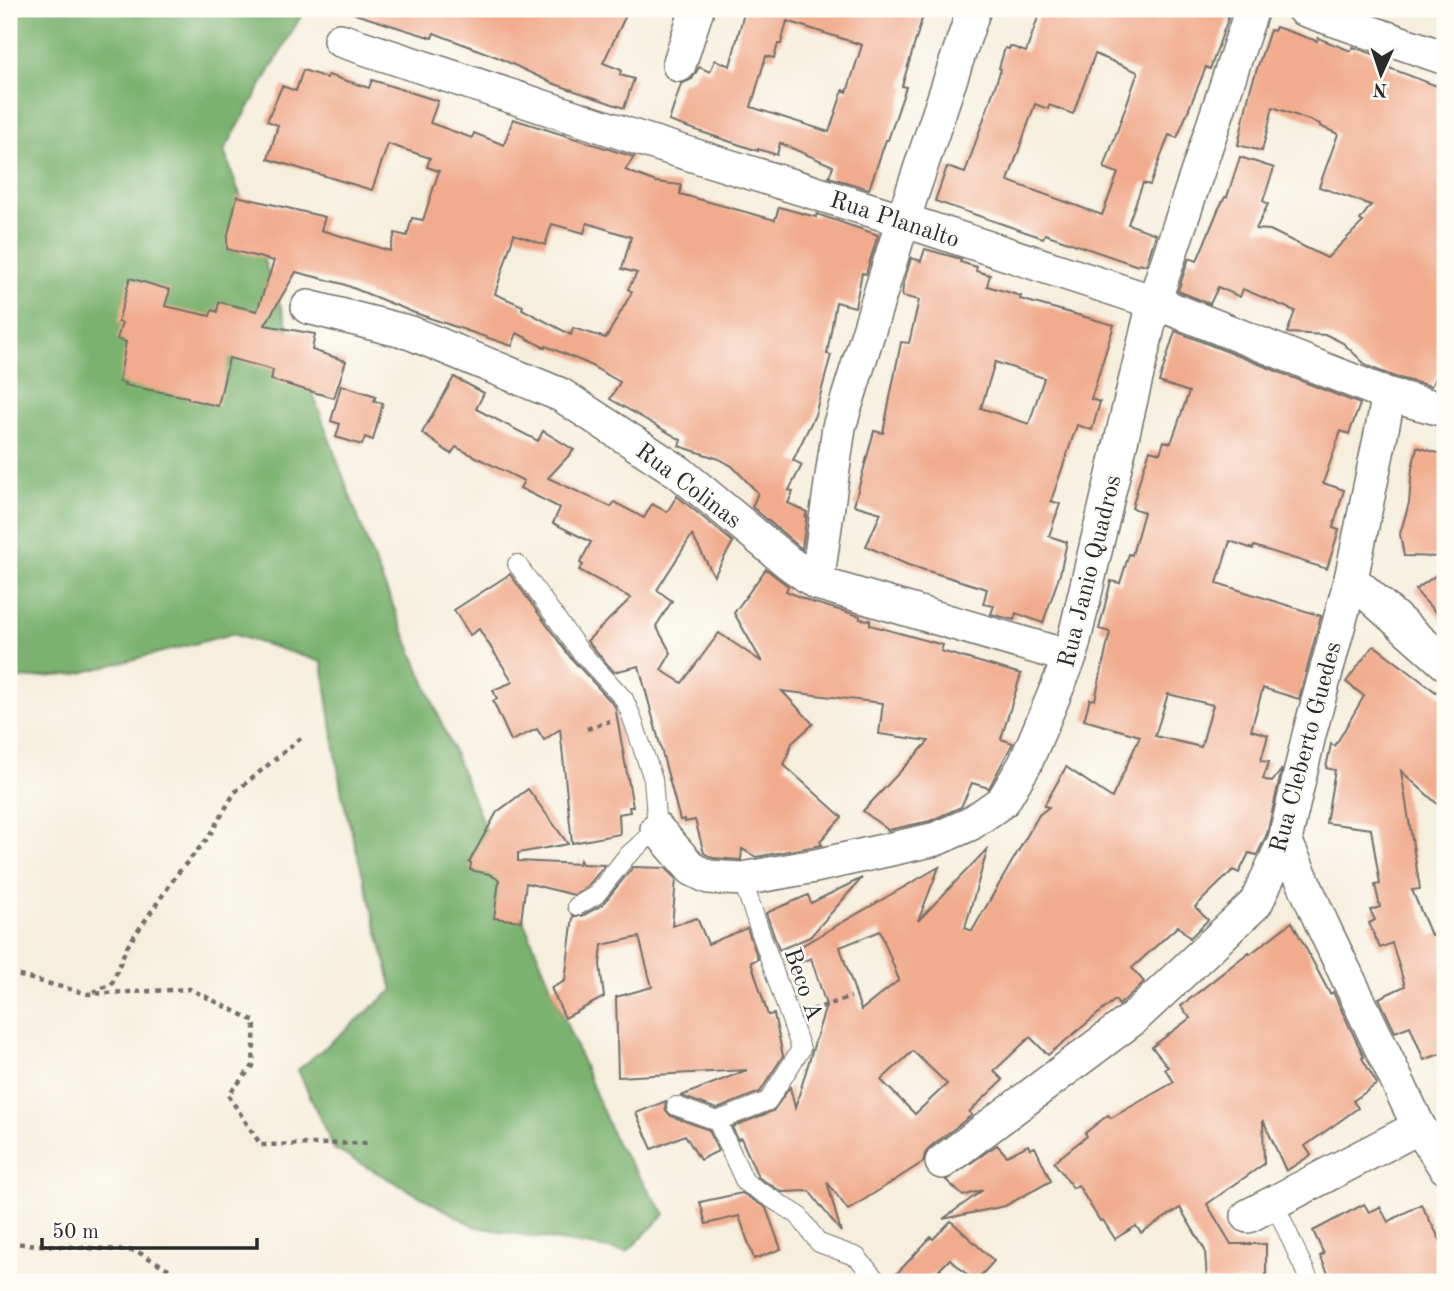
<svg xmlns="http://www.w3.org/2000/svg" width="1454" height="1291" viewBox="0 0 1454 1291" font-family="'Old Standard TT',serif">
  <rect width="100%" height="100%" fill="#fdfcf7"/>
  <filter id="ink" filterUnits="userSpaceOnUse"><feTurbulence type="fractalNoise" baseFrequency=".0143" numOctaves="2"/><feDisplacementMap in="SourceGraphic" scale="14" xChannelSelector="R" yChannelSelector="G"/><feConvolveMatrix kernelMatrix="1 2 1 2 8 2 1 2 1" color-interpolation-filters="sRGB"/></filter>
  <filter id="wash" filterUnits="userSpaceOnUse"><feTurbulence type="fractalNoise" baseFrequency=".00686" numOctaves="4" result="noise"/><feDisplacementMap in="SourceGraphic" scale="28" xChannelSelector="R" yChannelSelector="G"/><feGaussianBlur stdDeviation="1.57" result="paint"/><feColorMatrix in="noise" values="0 0 0 0 0 0 0 0 0 0 0 0 0 0 0 0 0 1.4 0 .05"/><feComposite in="paint" operator="in"/></filter>
  <g filter="url(#wash)">
    <rect width="100%" height="100%" fill="#f6efde"/>
    <polygon fill="#7bb26f" stroke="#536e4d" stroke-width="2" points="9,9 305,9 224,151 371,553 616,1143 665,1214 627,1252 476,1227 334,1149 298,1070 393,990 342,795 322,662 232,634 77,674 9,680"/>
    <g fill="none" stroke-linecap="round" stroke-linejoin="round">
      <polyline stroke="#64b6df" stroke-width="9" points="252,10 252,9"/>
    </g>
    <g id="blocks">
      <g fill="#f1ac8d" fill-rule="evenodd">
        <polygon points="355,9 629,9 603,63 621,70 620,75 634,79 624,108 552,83 497,57 434,33 432,38 355,14"/>
        <path d="M 745,9 L 925,9 L 902,86 L 906,87 L 888,140 L 886,140 L 869,189 L 829,177 L 833,166 L 780,143 L 777,155 L 758,149 L 758,151 L 669,121 L 681,84 L 692,79 L 699,67 L 710,72 L 715,60 L 730,66 ZM 787,21 L 862,45 L 847,92 L 843,90 L 829,132 L 751,107 L 766,56 L 774,58 L 778,44 L 781,44 Z"/>
        <path d="M 1041,9 L 1205,9 L 1229,16 L 1210,69 L 1206,67 L 1177,138 L 1169,135 L 1150,185 L 1143,183 L 1128,224 L 1156,234 L 1146,265 L 1139,263 L 1138,266 L 1045,234 L 1043,238 L 935,201 L 947,167 L 965,173 L 1001,69 L 999,68 L 1005,48 L 1009,49 L 1010,46 L 1026,52 ZM 1095,54 L 1138,72 L 1104,168 L 1118,173 L 1102,215 L 1008,181 L 1035,104 L 1048,109 L 1049,105 L 1073,114 Z"/>
        <polygon points="1276,27 1317,41 1318,38 1351,51 1353,47 1391,60 1389,68 1445,89 1445,364 1431,386 1395,377 1367,366 1343,343 1327,335 1287,333 1295,311 1243,289 1240,297 1218,287 1210,304 1178,291 1189,258 1197,261 1218,210 1225,197 1227,197 1240,157 1274,168 1263,201 1268,204 1256,229 1270,230 1327,258 1363,222 1360,220 1371,205 1319,187 1338,134 1320,126 1320,124 1273,107 1262,151 1238,145 1250,90 1270,30 1274,31"/>
        <path d="M 303,70 L 327,78 L 328,75 L 369,88 L 372,80 L 438,101 L 430,123 L 472,138 L 474,133 L 504,145 L 513,119 L 634,157 L 625,170 L 656,182 L 681,185 L 680,194 L 775,220 L 779,207 L 816,217 L 817,214 L 878,235 L 866,274 L 862,273 L 855,307 L 836,302 L 827,354 L 831,355 L 815,415 L 793,460 L 802,465 L 789,490 L 793,492 L 788,503 L 807,512 L 805,518 L 807,514 L 802,549 L 752,507 L 758,493 L 732,466 L 719,459 L 679,446 L 681,440 L 610,399 L 620,382 L 586,363 L 546,346 L 545,348 L 517,333 L 512,346 L 415,313 L 343,284 L 296,272 L 265,325 L 315,334 L 312,350 L 346,361 L 334,398 L 271,380 L 273,370 L 229,358 L 218,406 L 188,399 L 188,397 L 124,385 L 125,383 L 119,382 L 126,342 L 117,339 L 122,323 L 118,322 L 130,278 L 170,290 L 165,306 L 210,316 L 212,310 L 217,312 L 219,302 L 257,311 L 274,261 L 227,249 L 227,239 L 237,196 L 325,217 L 321,230 L 390,251 L 395,233 L 407,236 L 412,218 L 423,220 L 439,171 L 427,167 L 430,158 L 388,144 L 372,190 L 268,159 L 278,125 L 267,121 L 282,86 L 296,91 ZM 587,223 L 631,237 L 622,269 L 637,273 L 628,289 L 632,292 L 606,338 L 573,328 L 571,335 L 522,309 L 523,306 L 495,294 L 514,234 L 545,245 L 552,224 L 584,233 Z"/>
        <path d="M 925,249 L 961,259 L 960,262 L 977,267 L 976,271 L 990,275 L 987,286 L 1021,296 L 1020,299 L 1114,325 L 1091,399 L 1100,402 L 1092,430 L 1077,425 L 1051,501 L 1060,504 L 1049,536 L 1067,542 L 1060,574 L 1043,623 L 1016,613 L 1014,620 L 991,614 L 994,606 L 983,604 L 987,589 L 908,565 L 866,546 L 881,513 L 854,505 L 874,431 L 883,433 L 901,342 L 909,343 L 919,300 L 902,296 L 903,286 L 911,258 L 921,261 ZM 995,362 L 1044,378 L 1029,424 L 981,408 Z"/>
        <path d="M 1175,331 L 1360,404 L 1349,434 L 1341,431 L 1323,483 L 1344,490 L 1333,528 L 1339,530 L 1327,569 L 1254,546 L 1253,549 L 1230,541 L 1217,583 L 1321,616 L 1299,699 L 1263,688 L 1251,730 L 1268,735 L 1261,761 L 1269,762 L 1263,779 L 1272,782 L 1282,769 L 1267,834 L 1257,855 L 1249,853 L 1239,873 L 1233,870 L 1195,907 L 1208,920 L 1190,938 L 1178,926 L 1132,968 L 1144,982 L 1119,1005 L 1115,1000 L 1048,1055 L 1030,1037 L 994,1071 L 1003,1080 L 969,1112 L 972,1115 L 930,1147 L 925,1154 L 923,1162 L 848,1210 L 827,1182 L 841,1232 L 809,1191 L 782,1192 L 758,1177 L 741,1138 L 738,1140 L 732,1127 L 773,1111 L 790,1087 L 795,1108 L 826,1005 L 811,958 L 802,962 L 796,949 L 939,867 L 918,921 L 988,848 L 965,928 L 972,931 L 1039,815 L 1049,807 L 1044,806 L 1066,767 L 1112,798 L 1140,736 L 1084,720 L 1090,699 L 1095,700 L 1110,632 L 1099,629 L 1111,581 L 1120,583 L 1129,554 L 1132,555 L 1144,512 L 1132,508 L 1140,479 L 1150,450 L 1160,453 L 1164,441 L 1171,443 L 1189,392 L 1159,382 ZM 1168,694 L 1213,705 L 1201,747 L 1155,736 ZM 880,931 L 899,980 L 861,1010 L 840,947 ZM 913,1051 L 947,1084 L 915,1114 L 881,1080 Z"/>
        <polygon points="454,377 484,393 476,409 538,441 543,431 574,450 548,478 611,507 614,502 644,518 652,504 667,512 677,496 733,542 714,576 692,535 657,590 672,601 656,626 671,653 661,670 682,683 719,633 762,662 734,613 766,569 788,586 786,591 811,602 860,616 860,619 870,620 870,625 943,645 941,651 1021,674 1001,739 1013,743 989,788 972,783 961,807 930,821 888,830 863,811 929,741 879,734 883,703 782,691 813,724 792,743 784,765 842,817 820,841 822,845 756,857 742,849 741,860 713,858 704,853 695,820 685,822 685,819 680,820 639,666 614,672 587,641 631,598 579,570 583,565 580,563 591,542 553,523 560,508 520,488 524,481 456,447 451,454 422,433"/>
        <polygon points="341,385 376,396 374,401 383,403 373,440 365,437 362,445 336,437 340,424 331,421"/>
        <polygon points="1417,447 1445,455 1445,557 1404,556 1400,534 1409,503 1412,469"/>
        <polygon points="1445,569 1445,623 1415,590"/>
        <polygon points="510,574 570,657 615,706 633,807 629,807 630,812 619,814 620,834 572,843 560,729 544,740 537,729 511,741 493,701 497,699 493,690 513,682 479,629 470,635 454,610"/>
        <polygon points="1375,646 1445,699 1445,811 1401,771 1420,889 1412,890 1431,935 1445,932 1445,1052 1424,1060 1410,1026 1395,1032 1379,998 1405,986 1392,943 1380,948 1369,923 1375,920 1370,910 1380,907 1375,885 1380,884 1371,829 1326,823 1335,770 1326,768 1331,744 1335,746 1364,696 1346,682 1372,647"/>
        <polygon points="528,789 568,844 518,853 518,861 579,864 580,860 582,864 605,865 588,886 574,895 526,883 521,921 494,918 499,880 489,874 470,870 471,863 469,862 497,812"/>
        <polygon points="633,867 666,868 676,879 672,926 697,918 708,944 747,928 758,959 751,962 768,1015 774,1014 783,1056 760,1092 717,1109 681,1096 747,1070 618,1077 616,997 652,987 639,937 602,945 600,965 604,997 565,1018 551,988 565,981 573,916 582,916 602,905"/>
        <polygon points="862,878 810,937 779,950 766,913 808,895 811,903"/>
        <polygon points="1292,922 1330,994 1333,992 1364,1057 1362,1058 1377,1084 1353,1101 1358,1108 1305,1146 1311,1155 1286,1171 1263,1120 1264,1164 1207,1204 1231,1244 1266,1244 1266,1281 1207,1282 1205,1250 1180,1208 1141,1233 1136,1226 1115,1239 1103,1220 1100,1221 1078,1185 1073,1188 1054,1162 1087,1136 1085,1133 1108,1115 1111,1118 1174,1082 1165,1069 1168,1067 1152,1047 1190,1018 1181,1006 1249,952 1250,954"/>
        <polygon points="666,1101 665,1109 671,1116 709,1130 718,1151 700,1160 685,1135 652,1149 636,1113"/>
        <polygon points="997,1145 1007,1156 1028,1145 1030,1149 1035,1147 1051,1181 1005,1206 943,1219 983,1190 963,1196 946,1180"/>
        <polygon points="742,1193 766,1208 781,1249 754,1259 739,1216 706,1224 700,1202"/>
        <polygon points="1364,1204 1369,1212 1380,1207 1388,1222 1421,1204 1445,1249 1445,1282 1332,1282 1320,1256 1324,1254 1313,1231"/>
        <polygon points="951,1221 994,1261 975,1282 950,1259 938,1271 922,1282 889,1282 931,1237 933,1239"/>
      </g>
    </g>
  </g>
  <g filter="url(#ink)">
    <use href="#blocks" fill-opacity="0" stroke="#72706a" stroke-width="2"/>
    <g fill="none" stroke-linecap="round" stroke-linejoin="round">
      <defs>
        <g id="lane">
          <polyline points="517,564 579,650 624,699 631,715 653,779 657,829 626,857 596,895 577,906"/>
          <polyline points="676,1106 717,1121"/>
          <polyline points="717,1121 768,1101 801,1049 742,879"/>
          <polyline points="717,1121 745,1182 798,1215 819,1243 857,1257 878,1282"/>
          <polyline points="1274,1202 1310,1282"/>
        </g>
        <g id="street">
          <polyline points="1303,9 1445,58"/>
          <polyline points="340,40 641,139 903,220 1154,302 1389,395 1445,410"/>
          <polyline points="679,65 697,9"/>
          <polyline points="308,307 411,333 561,395 679,472 789,563 817,583 1070,657"/>
          <polyline points="1351,579 1445,663"/>
          <polyline points="817,583 839,427 903,220 974,9"/>
          <polyline points="657,829 692,869 708,877 742,879 815,866 936,839 970,824 1003,801 1025,764 1070,657 1154,302 1252,9"/>
          <polyline points="1285,840 1322,924 1419,1127 1445,1167"/>
          <polyline points="942,1162 1134,1018 1256,903 1285,840 1309,735 1351,579 1389,395"/>
          <polyline points="1248,1216 1419,1127"/>
        </g>
      </defs>
      <use href="#lane" stroke="#72706a" stroke-width="20"/>
      <use href="#street" stroke="#72706a" stroke-width="36"/>
      <g stroke="#72706a" stroke-width="4.5" stroke-dasharray="5 5" stroke-linecap="butt">
        <polyline points="587,729 610,721"/>
        <polyline points="9,973 88,994 190,989 255,1021 253,1066 228,1095 261,1145 370,1143"/>
        <polyline points="93,992 112,984 126,948 178,873 208,838 235,792 301,738"/>
        <polyline points="812,1010 851,997"/>
        <polyline points="9,1243 136,1251 192,1282"/>
      </g>
      <use href="#lane" stroke="#fff" stroke-width="18"/>
      <use href="#street" stroke="#fff" stroke-width="33"/>
    </g>
  </g>
  <g text-anchor="middle" stroke-width="5" stroke-linejoin="round" paint-order="stroke">
    <g font-size="24" fill="#2b2b2b" stroke="#fdfcf7">
      <text transform="translate(895 219) rotate(18)" y="8">Rua Planalto</text>
      <text transform="translate(689 485) rotate(37)" y="8">Rua Colinas</text>
      <text transform="translate(1089 571) rotate(-76)" y="8">Rua Janio Quadros</text>
      <text transform="translate(1305 747) rotate(-75)" y="8">Rua Cleberto Guedes</text>
      <text transform="translate(804 984) rotate(71)" y="8">Beco A</text>
    </g>
  </g>
  <rect width="1454" height="1291" fill="none" stroke="#fdfcf7" stroke-width="35"/>
  <g transform="translate(1381 74) rotate(183)" stroke="#fdfcf7" stroke-width="5" paint-order="stroke">
  <path d="M0-5L12 26L0 18L-12 26Z" fill="#2b2b2b"/>
  <text y="-10" font-size="19" font-weight="bold" text-anchor="middle" fill="#2b2b2b">N</text>
  </g>
  <path d="M42 1238v10h215v-10" fill="none" stroke="#2b2b2b" stroke-width="3.5"/>
  <text x="52" y="1238" font-size="21" fill="#2b2b2b" stroke="#fdfcf7" stroke-width="5" paint-order="stroke">50 m</text>
</svg>
